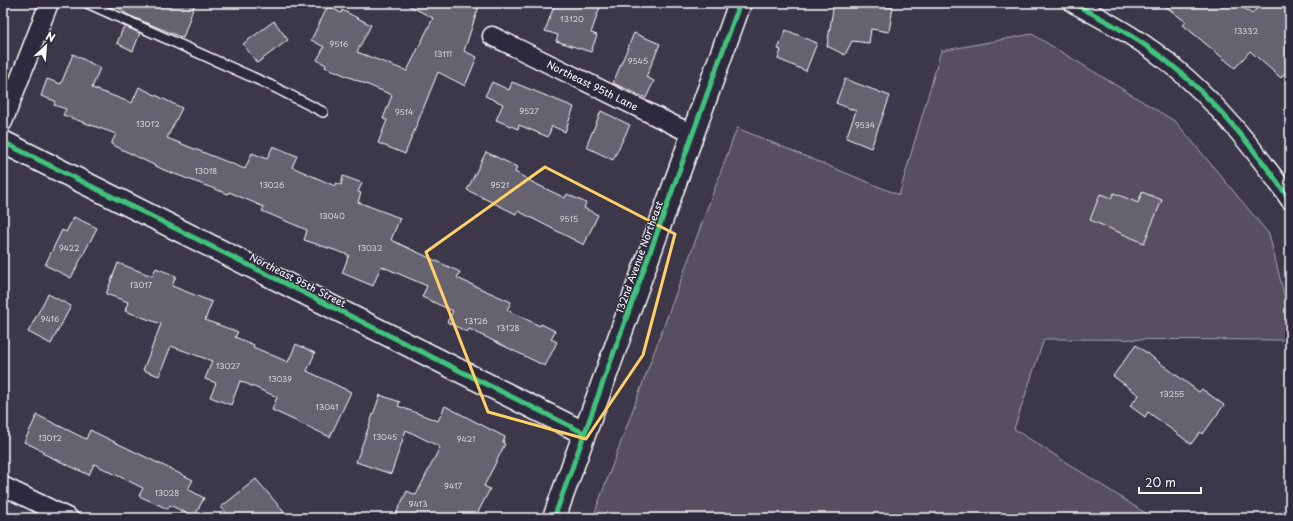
<svg xmlns="http://www.w3.org/2000/svg" width="1293" height="521" viewBox="0 0 1293 521" font-family="'Playpen Sans',sans-serif">
  <rect width="100%" height="100%" fill="#3c3749"/>
  <filter id="ink" filterUnits="userSpaceOnUse"><feTurbulence type="fractalNoise" baseFrequency=".025" numOctaves="2"/><feDisplacementMap in="SourceGraphic" scale="8" xChannelSelector="R" yChannelSelector="G"/><feConvolveMatrix kernelMatrix="1 2 1 2 8 2 1 2 1" color-interpolation-filters="sRGB"/></filter>
  <g filter="url(#ink)">
    <polygon fill="#555060" stroke="#aaa8b0" points="1032,34 1176,122 1269,234 1290,319 1290,340 1044,339 1014,429 1153,518 605,518 595,512 737,128 899,195 941,51"/>
    <g fill="#666270" stroke="#fff">
      <polygon points="112,3 195,3 183,38 128,15"/>
      <polygon points="404,3 480,3 464,51 477,57 465,86 438,72 405,154 378,143 387,120 383,119 392,95 325,67 326,65 317,60 324,47 311,40 328,6 341,13 342,10 371,25 357,52 407,71 433,18"/>
      <polygon points="555,3 587,3 600,7 591,33 597,35 591,52 556,41 558,35 545,31"/>
      <polygon points="834,3 878,3 877,5 893,7 889,32 871,29 869,43 852,41 845,55 827,46"/>
      <polygon points="1161,3 1243,3 1243,7 1252,14 1261,3 1284,3 1290,8 1290,67 1281,78 1250,51 1235,68 1183,25 1186,22"/>
      <polygon points="274,21 288,40 257,63 243,44"/>
      <polygon points="124,26 140,33 133,51 117,43"/>
      <polygon points="786,30 817,43 806,71 778,59 781,50 778,49"/>
      <polygon points="634,33 660,44 646,77 654,81 646,98 613,83"/>
      <polygon points="73,54 100,68 92,88 132,103 139,87 182,108 167,138 245,169 252,153 267,159 273,146 297,156 292,167 335,186 336,183 341,185 343,176 362,183 358,192 361,193 358,202 400,218 391,240 460,272 457,278 511,302 507,310 540,326 541,324 555,331 551,339 557,342 545,366 469,329 467,332 447,322 453,311 422,297 427,286 381,266 373,286 342,273 349,255 304,240 307,230 262,211 264,207 229,192 228,194 164,170 111,144 116,134 63,115 66,109 54,105 55,101 41,96 47,79 61,84"/>
      <polygon points="845,79 890,96 871,148 846,138 856,111 836,103"/>
      <polygon points="492,82 509,90 512,82 574,107 565,132 552,126 548,137 519,125 518,129 496,120 503,104 485,96"/>
      <polygon points="601,111 630,125 613,160 586,147"/>
      <polygon points="486,152 517,167 515,172 532,182 565,198 567,194 586,203 584,208 598,215 584,245 518,211 516,214 467,190"/>
      <polygon points="1142,192 1162,200 1144,243 1090,220 1100,194 1111,198 1114,193 1138,203"/>
      <polygon points="74,217 97,228 71,278 45,265 62,230 66,232"/>
      <polygon points="118,263 152,276 156,268 176,276 172,286 212,302 205,320 238,332 235,337 254,345 253,347 288,362 296,344 315,353 307,371 351,392 330,437 272,410 277,397 240,381 231,405 210,397 216,383 205,379 212,361 171,346 159,376 143,370 161,324 125,311 128,302 106,294"/>
      <polygon points="48,294 71,306 51,344 28,332"/>
      <polygon points="1136,345 1199,392 1202,389 1224,405 1203,434 1200,432 1191,444 1148,412 1145,417 1130,406 1139,395 1113,376"/>
      <polygon points="380,395 400,402 398,406 438,421 445,406 505,437 503,443 505,444 484,486 490,489 475,518 394,518 407,491 416,495 440,447 406,430 391,474 356,462"/>
      <polygon points="37,415 86,439 90,430 193,480 188,489 204,498 194,517 170,505 168,509 139,496 143,488 94,464 89,475 42,453 43,451 24,442"/>
      <polygon points="256,479 289,518 231,518 221,507"/>
    </g>
    <g fill="none" stroke-linecap="round" stroke-linejoin="round">
      <defs>
        <polyline id="service" points="87,3 270,85 323,112"/>
        <g id="minor">
          <path d="M 1073,3 C 1108,22 1144,41 1175,68 C 1220,105 1257,152 1290,200"/>
          <path id="s1" d="M 492,36 L 692,134"/>
          <polyline points="3,122 49,3"/>
          <polyline points="3,486 69,518"/>
        </g>
        <g id="tertiary">
          <polyline points="3,142 584,433"/>
          <polyline points="554,518 740,3"/>
        </g>
      </defs>
      <use href="#service" stroke="#fff" stroke-width="12"/>
      <use href="#minor" stroke="#fff" stroke-width="21"/>
      <use href="#tertiary" stroke="#fff" stroke-width="25"/>
      <use href="#service" stroke="#2f2a3d" stroke-width="9"/>
      <use href="#minor" stroke="#2f2a3d" stroke-width="18"/>
      <use href="#tertiary" stroke="#2f2a3d" stroke-width="22"/>
      <defs>
        <g id="cycleway">
          <path d="M 1073,3 C 1108,22 1144,41 1175,68 C 1220,105 1257,152 1290,200"/>
          <polyline points="3,142 584,433"/>
          <polyline points="554,518 740,3"/>
        </g>
      </defs>
      <use href="#cycleway" stroke="#2f2a3d" stroke-width="8"/>
      <use href="#cycleway" stroke="#40c37c" stroke-width="5"/>
    </g>
  </g>
  <path fill="none" stroke="#ffd166" stroke-width="3" stroke-linejoin="round" d="M 545,167 L 675,234 L 643,355 L 586,439 L 488,412 L 426,252 Z"/>
  <g text-anchor="middle" stroke-width="3" stroke-linejoin="round" paint-order="stroke">
    <g font-size="8" fill="#d9d8db">
      <text x="572" y="22">13120</text>
      <text x="1246" y="34">13332</text>
      <text x="339" y="47">9516</text>
      <text x="443" y="57">13111</text>
      <text x="638" y="64">9545</text>
      <text x="529" y="114">9527</text>
      <text x="404" y="115">9514</text>
      <text x="148" y="127">13012</text>
      <text x="865" y="128">9534</text>
      <text x="206" y="174">13018</text>
      <text x="272" y="188">13026</text>
      <text x="500" y="188">9521</text>
      <text x="332" y="219">13040</text>
      <text x="569" y="222">9515</text>
      <text x="69" y="251">9422</text>
      <text x="370" y="251">13032</text>
      <text x="141" y="288">13017</text>
      <text x="50" y="322">9416</text>
      <text x="476" y="324">13126</text>
      <text x="508" y="331">13128</text>
      <text x="228" y="369">13027</text>
      <text x="280" y="382">13039</text>
      <text x="1172" y="397">13255</text>
      <text x="327" y="410">13041</text>
      <text x="385" y="440">13045</text>
      <text x="50" y="441">13012</text>
      <text x="466" y="442">9421</text>
      <text x="453" y="489">9417</text>
      <text x="167" y="496">13028</text>
      <text x="418" y="507">9413</text>
    </g>
    <g font-size="10" fill="#fff" stroke="#2f2a3d">
      <text dy="4" stroke="none"><textPath href="#s1" startOffset="112">Northeast 95th Lane</textPath></text>
      <text transform="translate(639 257) rotate(-70)" y="4">132nd Avenue Northeast</text>
      <text transform="translate(298 280) rotate(27)" y="4">Northeast 95th Street</text>
    </g>
  </g>
  <rect width="1293" height="521" fill="none" stroke="#2f2a3d" stroke-width="16"/>
  <rect x="8" y="8" width="1277" height="505" fill="none" stroke="#fff" stroke-width="1.5" filter="url(#ink)"/>
  <g transform="translate(46 46) rotate(26)" stroke="#2f2a3d" stroke-width="3" paint-order="stroke">
  <path d="M0-3L7 15L0 10L-7 15Z" fill="#ffffff"/>
  <text y="-6" font-size="11" font-weight="bold" text-anchor="middle" fill="#ffffff">N</text>
  </g>
  <path d="M1139 487v6h62v-6" fill="none" stroke="#ffffff" stroke-width="2"/>
  <text x="1145" y="487" font-size="12" fill="#ffffff" stroke="#2f2a3d" stroke-width="3" paint-order="stroke">20 m</text>
</svg>
